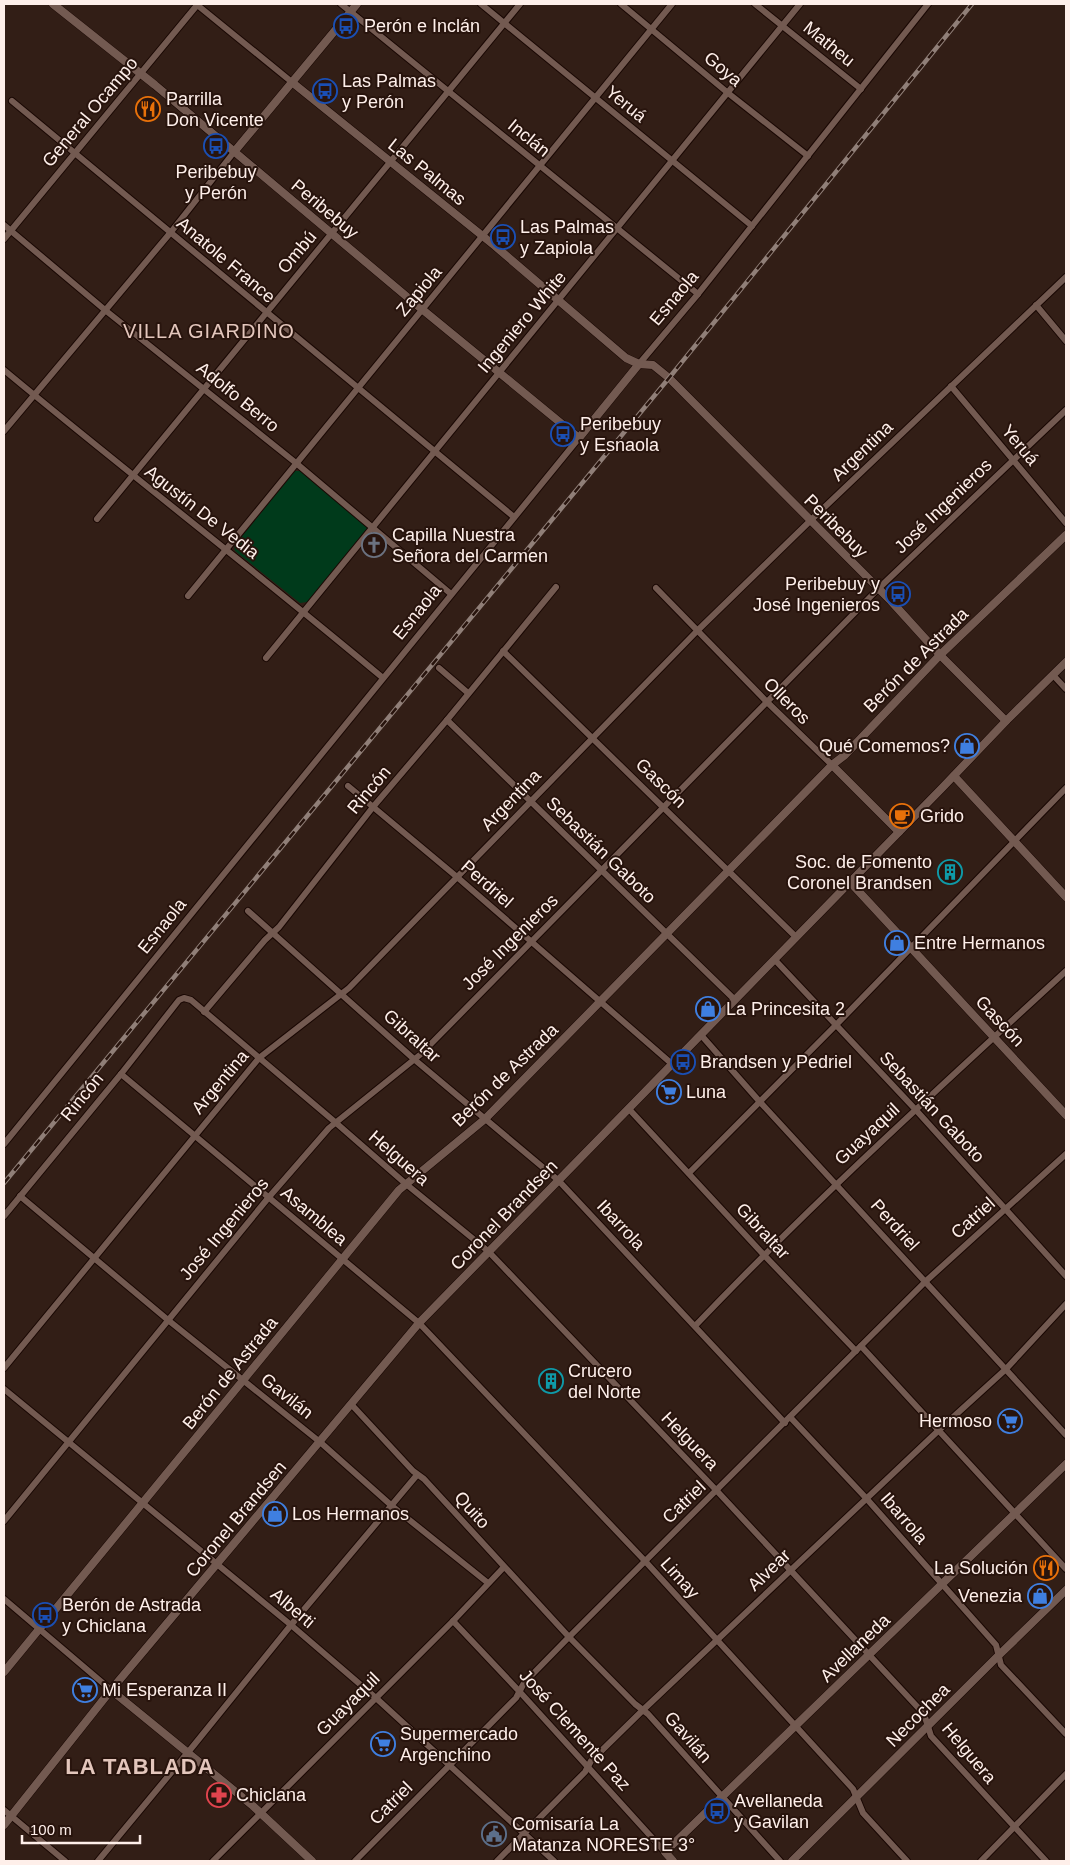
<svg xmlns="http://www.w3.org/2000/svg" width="1070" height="1865" viewBox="0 0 1070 1865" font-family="Helvetica,sans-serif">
  <rect width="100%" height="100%" fill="#321e16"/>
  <polygon fill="#003a1b" points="295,471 301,471 367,522 368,528 307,602 300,603 235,551 234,546"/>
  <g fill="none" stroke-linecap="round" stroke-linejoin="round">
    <defs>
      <g id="minor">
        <polyline points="196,4 293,83"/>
        <polyline points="341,4 698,294"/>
        <polyline points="481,4 752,226"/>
        <polyline points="621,4 728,93 808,156"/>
        <polyline points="755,4 861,89"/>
        <polyline points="12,101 514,517"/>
        <polyline points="4,225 105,310 296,463 451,594"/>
        <polyline points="4,239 198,4"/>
        <polyline points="1036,305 1066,341"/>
        <polyline points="639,364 698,294 928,4"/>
        <path d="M 4,370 C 129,474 258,573 383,678"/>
        <polyline points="951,386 1066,523"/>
        <polyline points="4,431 171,232 234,152"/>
        <polyline points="97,519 520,4"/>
        <polyline points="656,588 767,702 832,765"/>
        <polyline points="188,596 672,4"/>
        <polyline points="503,651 796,937"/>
        <polyline points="266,658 800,4"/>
        <polyline points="439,668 468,693"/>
        <polyline points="1053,675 1066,689"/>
        <polyline points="447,720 735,1000"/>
        <polyline points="348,786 457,877 672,1064"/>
        <polyline points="248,911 415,1060 558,1180 785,1423"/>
        <polyline points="775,960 915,1109 1066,1276"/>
        <polyline points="204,1012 265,940 279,927 373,807 447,720 556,587"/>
        <polyline points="701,1035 760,1102 1066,1435"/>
        <polyline points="121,1074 419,1323 645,1561 853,1789 863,1813 907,1861"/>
        <polyline points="629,1109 763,1254 856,1351"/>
        <polyline points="4,1144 579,438"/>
        <polyline points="689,1173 836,1025 1066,788"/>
        <polyline points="20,1196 168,1320 320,1442 392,1506 488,1583"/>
        <polyline points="4,1216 121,1074 179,1000 184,998 191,1000 335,1122 406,1184 488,1251 717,1491 924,1714 931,1736 1046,1861"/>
        <path d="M 695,1326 C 813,1202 940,1087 1066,971"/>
        <polyline points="861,1346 1066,1569"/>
        <polyline points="4,1368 259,1058 349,988 697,631 810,521 1066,277"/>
        <polyline points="4,1389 291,1625 376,1698 554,1861"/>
        <polyline points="351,1404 413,1471 424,1479 569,1637 635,1704 648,1714 780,1861"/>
        <polyline points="790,1417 866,1498 996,1645 1001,1665 1066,1734"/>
        <polyline points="4,1521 269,1197 329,1128 421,1054 878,589 1066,410"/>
        <polyline points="4,1599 111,1690"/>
        <polyline points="453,1621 519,1691 665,1852"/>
        <polyline points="4,1810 65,1861"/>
        <polyline points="98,1861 194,1745 291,1625 417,1475"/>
        <polyline points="213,1861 453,1621 504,1567"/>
        <polyline points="355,1861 516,1698 524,1683 569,1637 926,1281 1066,1154"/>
        <polyline points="497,1861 585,1772 591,1761 643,1710 939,1430 1006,1369 1066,1304"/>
        <polyline points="981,1861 1066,1774"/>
      </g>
      <g id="tertiary">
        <polyline points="53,4 155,85 412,301 579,438 639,364"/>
        <polyline points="293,83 495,246 626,358 639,364 653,365 669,378 891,601 940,655 1006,721"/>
        <polyline points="234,152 357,4"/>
        <polyline points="832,765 899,832"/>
        <polyline points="954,776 1066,897"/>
        <polyline points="850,882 1066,1115"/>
        <polyline points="4,1672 399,1190 485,1119 832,765 845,755 940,655 1066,535"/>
        <polyline points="111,1690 253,1806 312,1861"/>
        <polyline points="4,1825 111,1690 419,1323 943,787 1006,721 1066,662"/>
        <polyline points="673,1861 665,1852 1066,1464"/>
        <polyline points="792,1861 999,1655 1066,1590"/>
      </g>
    </defs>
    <use href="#minor" stroke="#190703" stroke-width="8"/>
    <use href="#tertiary" stroke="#190703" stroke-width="9"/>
    <use href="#minor" stroke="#735a51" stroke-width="6"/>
    <use href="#tertiary" stroke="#735a51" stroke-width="8"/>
    <defs>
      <polyline id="rail" points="4,1183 669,378 972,4"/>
    </defs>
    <use href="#rail" stroke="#907f78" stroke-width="4.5"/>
    <use href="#rail" stroke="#28140d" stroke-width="2.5" stroke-dasharray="8" stroke-linecap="butt"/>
  </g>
  <defs>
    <symbol id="bus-ring" viewBox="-11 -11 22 22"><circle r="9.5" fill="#28140d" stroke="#1a4fb4" stroke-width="1.5"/><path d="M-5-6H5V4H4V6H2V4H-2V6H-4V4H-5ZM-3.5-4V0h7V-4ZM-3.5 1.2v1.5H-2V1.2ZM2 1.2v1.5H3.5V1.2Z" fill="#1a4fb4"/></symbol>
    <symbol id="restaurant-ring" viewBox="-11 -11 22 22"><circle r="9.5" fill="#28140d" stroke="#e8710a" stroke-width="1.5"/><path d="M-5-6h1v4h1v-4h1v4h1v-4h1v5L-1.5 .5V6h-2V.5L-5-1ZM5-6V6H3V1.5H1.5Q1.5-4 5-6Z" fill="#e8710a"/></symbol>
    <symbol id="church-ring" viewBox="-11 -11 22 22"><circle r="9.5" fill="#28140d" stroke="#6b7280" stroke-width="1.5"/><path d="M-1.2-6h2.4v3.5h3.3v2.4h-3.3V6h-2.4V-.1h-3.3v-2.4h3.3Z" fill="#6b7280"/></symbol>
    <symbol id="shop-ring" viewBox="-11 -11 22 22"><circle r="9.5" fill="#28140d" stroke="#3f7fe0" stroke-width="1.5"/><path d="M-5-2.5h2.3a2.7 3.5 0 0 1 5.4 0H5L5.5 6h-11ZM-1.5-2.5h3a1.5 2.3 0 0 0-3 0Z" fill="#3f7fe0"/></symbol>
    <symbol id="cafe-ring" viewBox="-11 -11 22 22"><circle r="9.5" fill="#28140d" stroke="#e8710a" stroke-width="1.5"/><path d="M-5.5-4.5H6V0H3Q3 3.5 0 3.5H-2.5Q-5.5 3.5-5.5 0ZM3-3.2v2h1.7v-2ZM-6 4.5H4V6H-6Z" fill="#e8710a"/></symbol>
    <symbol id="building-ring" viewBox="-11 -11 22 22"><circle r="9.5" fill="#28140d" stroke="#0f9aa8" stroke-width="1.5"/><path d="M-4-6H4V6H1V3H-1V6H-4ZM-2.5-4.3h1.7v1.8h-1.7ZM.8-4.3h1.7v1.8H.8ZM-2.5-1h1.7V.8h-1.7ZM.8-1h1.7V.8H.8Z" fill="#0f9aa8"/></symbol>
    <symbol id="supermarket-ring" viewBox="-11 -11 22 22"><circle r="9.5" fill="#28140d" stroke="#3f7fe0" stroke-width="1.5"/><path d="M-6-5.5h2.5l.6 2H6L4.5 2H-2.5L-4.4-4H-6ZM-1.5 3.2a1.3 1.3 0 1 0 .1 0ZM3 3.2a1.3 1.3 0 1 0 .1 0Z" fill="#3f7fe0"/></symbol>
    <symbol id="pharmacy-ring" viewBox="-11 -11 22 22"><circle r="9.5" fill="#28140d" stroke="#e0444e" stroke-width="1.5"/><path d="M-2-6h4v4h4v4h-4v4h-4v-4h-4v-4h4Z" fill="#e0444e"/></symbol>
    <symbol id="civic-ring" viewBox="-11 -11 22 22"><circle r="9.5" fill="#28140d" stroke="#5c6f8a" stroke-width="1.5"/><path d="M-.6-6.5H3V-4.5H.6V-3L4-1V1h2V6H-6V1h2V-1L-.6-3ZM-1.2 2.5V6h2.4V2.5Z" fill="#5c6f8a"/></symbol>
  </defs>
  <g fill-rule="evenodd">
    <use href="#bus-ring" x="332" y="12" width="28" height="28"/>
    <use href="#bus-ring" x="311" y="77" width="28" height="28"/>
    <use href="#restaurant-ring" x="134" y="95" width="28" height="28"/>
    <use href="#bus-ring" x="202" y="132" width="28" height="28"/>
    <use href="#bus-ring" x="489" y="223" width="28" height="28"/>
    <use href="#bus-ring" x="549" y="420" width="28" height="28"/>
    <use href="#church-ring" x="360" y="531" width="28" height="28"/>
    <use href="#bus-ring" x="884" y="580" width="28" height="28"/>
    <use href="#shop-ring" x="953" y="732" width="28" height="28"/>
    <use href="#cafe-ring" x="888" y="802" width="28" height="28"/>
    <use href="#building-ring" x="936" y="858" width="28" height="28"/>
    <use href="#shop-ring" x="883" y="929" width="28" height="28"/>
    <use href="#shop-ring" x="694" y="995" width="28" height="28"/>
    <use href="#bus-ring" x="669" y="1048" width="28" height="28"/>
    <use href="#supermarket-ring" x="655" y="1078" width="28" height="28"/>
    <use href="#building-ring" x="537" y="1367" width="28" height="28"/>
    <use href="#supermarket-ring" x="996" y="1407" width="28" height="28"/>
    <use href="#shop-ring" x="261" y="1500" width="28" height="28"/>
    <use href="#restaurant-ring" x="1032" y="1554" width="28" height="28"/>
    <use href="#shop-ring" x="1026" y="1582" width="28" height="28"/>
    <use href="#bus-ring" x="31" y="1601" width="28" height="28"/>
    <use href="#supermarket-ring" x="71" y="1676" width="28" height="28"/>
    <use href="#supermarket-ring" x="369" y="1730" width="28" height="28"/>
    <use href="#pharmacy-ring" x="205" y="1781" width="28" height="28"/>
    <use href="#bus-ring" x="703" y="1797" width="28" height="28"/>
    <use href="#civic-ring" x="480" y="1820" width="28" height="28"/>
  </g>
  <g text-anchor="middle" stroke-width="4" stroke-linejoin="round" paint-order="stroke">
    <g font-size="18" fill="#feefea" stroke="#28140d" text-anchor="start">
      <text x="364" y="32">Perón e Inclán</text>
      <text x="342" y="87">Las Palmas<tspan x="342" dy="21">y Perón</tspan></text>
      <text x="166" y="105">Parrilla<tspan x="166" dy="21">Don Vicente</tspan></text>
      <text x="216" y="178" text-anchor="middle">Peribebuy<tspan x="216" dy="21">y Perón</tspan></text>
      <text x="520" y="233">Las Palmas<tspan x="520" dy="21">y Zapiola</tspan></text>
      <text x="580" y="430">Peribebuy<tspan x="580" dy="21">y Esnaola</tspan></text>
      <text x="392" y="541">Capilla Nuestra<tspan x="392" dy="21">Señora del Carmen</tspan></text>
      <text x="880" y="590" text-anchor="end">Peribebuy y<tspan x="880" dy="21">José Ingenieros</tspan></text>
      <text x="950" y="752" text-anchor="end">Qué Comemos?</text>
      <text x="920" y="822">Grido</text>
      <text x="932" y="868" text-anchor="end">Soc. de Fomento<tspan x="932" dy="21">Coronel Brandsen</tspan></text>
      <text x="914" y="949">Entre Hermanos</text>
      <text x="726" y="1015">La Princesita 2</text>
      <text x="700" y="1068">Brandsen y Pedriel</text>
      <text x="686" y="1098">Luna</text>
      <text x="568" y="1377">Crucero<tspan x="568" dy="21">del Norte</tspan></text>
      <text x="992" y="1427" text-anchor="end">Hermoso</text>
      <text x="292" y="1520">Los Hermanos</text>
      <text x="1028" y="1574" text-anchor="end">La Solución</text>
      <text x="1022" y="1602" text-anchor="end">Venezia</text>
      <text x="62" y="1611">Berón de Astrada<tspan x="62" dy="21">y Chiclana</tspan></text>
      <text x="102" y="1696">Mi Esperanza II</text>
      <text x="400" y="1740">Supermercado<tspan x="400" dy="21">Argenchino</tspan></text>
      <text x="236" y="1801">Chiclana</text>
      <text x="734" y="1807">Avellaneda<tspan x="734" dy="21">y Gavilan</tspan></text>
      <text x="512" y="1830">Comisaría La<tspan x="512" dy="21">Matanza NORESTE 3°</tspan></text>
    </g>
    <g font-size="18" fill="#feefea" stroke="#28140d">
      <text transform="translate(829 44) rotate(39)" y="6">Matheu</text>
      <text transform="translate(723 69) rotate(40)" y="6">Goya</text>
      <text transform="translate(626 104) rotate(39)" y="6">Yeruá</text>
      <text transform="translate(90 112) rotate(-50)" y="6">General Ocampo</text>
      <text transform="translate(529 138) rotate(39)" y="6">Inclán</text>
      <text transform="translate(427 172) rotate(39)" y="6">Las Palmas</text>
      <text transform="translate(325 209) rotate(40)" y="6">Peribebuy</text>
      <text transform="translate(297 252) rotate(-50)" y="6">Ombú</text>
      <text transform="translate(226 260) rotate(40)" y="6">Anatole France</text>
      <text transform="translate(419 291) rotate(-50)" y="6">Zapiola</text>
      <text transform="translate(674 298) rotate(-50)" y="6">Esnaola</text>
      <text transform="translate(522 322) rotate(-50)" y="6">Ingeniero White</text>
      <text transform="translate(238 397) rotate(39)" y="6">Adolfo Berro</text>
      <text transform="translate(1020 445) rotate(50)" y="6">Yeruá</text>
      <text transform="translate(862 451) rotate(-44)" y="6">Argentina</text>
      <text transform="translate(943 506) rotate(-44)" y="6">José Ingenieros</text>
      <text transform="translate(202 512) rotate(38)" y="6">Agustín De Vedia</text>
      <text transform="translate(836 526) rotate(45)" y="6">Peribebuy</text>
      <text transform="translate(417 612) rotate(-51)" y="6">Esnaola</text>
      <text transform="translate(916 660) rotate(-45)" y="6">Berón de Astrada</text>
      <text transform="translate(787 701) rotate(45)" y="6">Olleros</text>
      <text transform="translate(661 783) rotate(44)" y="6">Gascón</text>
      <text transform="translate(369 790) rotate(-50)" y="6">Rincón</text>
      <text transform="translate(511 800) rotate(-46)" y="6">Argentina</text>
      <text transform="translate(601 850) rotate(44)" y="6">Sebastián Gaboto</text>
      <text transform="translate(487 884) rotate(41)" y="6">Perdriel</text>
      <text transform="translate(162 926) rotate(-51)" y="6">Esnaola</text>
      <text transform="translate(510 942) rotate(-45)" y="6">José Ingenieros</text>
      <text transform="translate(1000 1021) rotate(47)" y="6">Gascón</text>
      <text transform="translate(412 1036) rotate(42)" y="6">Gibraltar</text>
      <text transform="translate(505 1075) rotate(-44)" y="6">Berón de Astrada</text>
      <text transform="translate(220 1082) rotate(-50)" y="6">Argentina</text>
      <text transform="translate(82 1097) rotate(-51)" y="6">Rincón</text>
      <text transform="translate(932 1107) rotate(47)" y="6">Sebastián Gaboto</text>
      <text transform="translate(867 1134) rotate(-43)" y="6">Guayaquil</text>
      <text transform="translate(399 1158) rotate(41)" y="6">Helguera</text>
      <text transform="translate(504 1215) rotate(-46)" y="6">Coronel Brandsen</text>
      <text transform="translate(314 1216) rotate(40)" y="6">Asamblea</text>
      <text transform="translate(973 1218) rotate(-42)" y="6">Catriel</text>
      <text transform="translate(621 1225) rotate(47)" y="6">Ibarrola</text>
      <text transform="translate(895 1225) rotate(48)" y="6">Perdriel</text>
      <text transform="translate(224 1229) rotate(-50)" y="6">José Ingenieros</text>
      <text transform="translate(763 1231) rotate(47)" y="6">Gibraltar</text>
      <text transform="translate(230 1373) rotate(-51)" y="6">Berón de Astrada</text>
      <text transform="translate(287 1396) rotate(39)" y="6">Gavilán</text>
      <text transform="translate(690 1441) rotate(46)" y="6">Helguera</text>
      <text transform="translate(684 1502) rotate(-44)" y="6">Catriel</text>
      <text transform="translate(472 1510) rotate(48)" y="6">Quito</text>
      <text transform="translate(904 1518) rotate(49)" y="6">Ibarrola</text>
      <text transform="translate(236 1519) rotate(-50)" y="6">Coronel Brandsen</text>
      <text transform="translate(769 1570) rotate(-44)" y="6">Alvear</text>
      <text transform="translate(680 1578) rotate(48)" y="6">Limay</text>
      <text transform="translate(293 1608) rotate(40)" y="6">Alberti</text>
      <text transform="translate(855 1648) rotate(-44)" y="6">Avellaneda</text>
      <text transform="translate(348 1704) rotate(-45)" y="6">Guayaquil</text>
      <text transform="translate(918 1715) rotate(-45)" y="6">Necochea</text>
      <text transform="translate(575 1730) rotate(48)" y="6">José Clemente Paz</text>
      <text transform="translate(688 1737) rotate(49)" y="6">Gavilán</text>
      <text transform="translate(969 1753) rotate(50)" y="6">Helguera</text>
      <text transform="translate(391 1803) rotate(-45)" y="6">Catriel</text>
    </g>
    <g font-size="20" letter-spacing="1" fill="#e3c6bc" stroke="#28140d">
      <text x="209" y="338">VILLA GIARDINO</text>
    </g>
    <g font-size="22" font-weight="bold" letter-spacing="1" fill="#e3c6bc" stroke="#28140d">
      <text x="140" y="1774">LA TABLADA</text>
    </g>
  </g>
  <rect width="1070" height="1865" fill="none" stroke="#feefea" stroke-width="10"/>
  <path d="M22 1835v8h118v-8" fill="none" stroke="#feefea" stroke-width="2.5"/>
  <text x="30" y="1835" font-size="15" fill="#feefea" stroke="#28140d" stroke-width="4" paint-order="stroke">100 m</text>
</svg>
